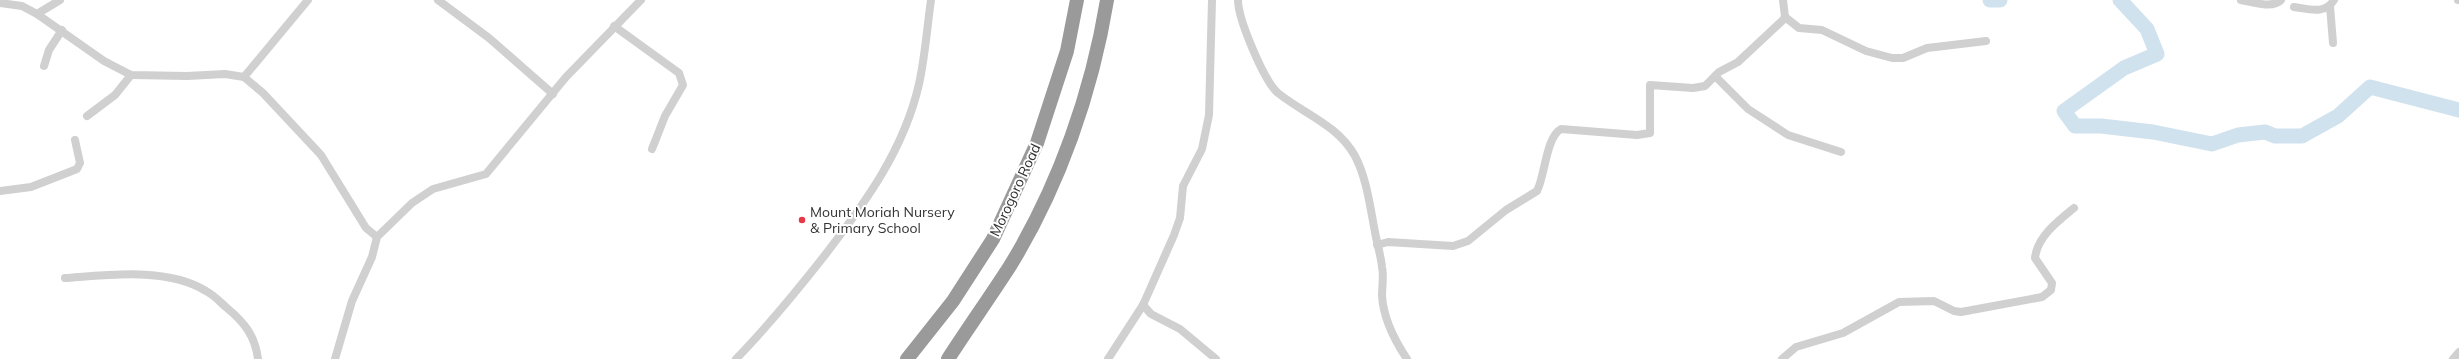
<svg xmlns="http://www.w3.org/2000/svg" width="2459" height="359" viewBox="0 0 2459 359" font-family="Mulish,sans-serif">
  <rect width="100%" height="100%" fill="#fff"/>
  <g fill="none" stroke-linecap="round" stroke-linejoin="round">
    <g stroke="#cfe2ee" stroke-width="15">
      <polyline points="1990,0 2000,0"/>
      <polyline points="2120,0 2147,29 2157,54 2124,68 2064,111 2075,126 2101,126 2153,132 2212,144 2238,135 2265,132 2275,136 2302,136 2338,116 2370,87 2459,110"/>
    </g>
    <g stroke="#d0d0d0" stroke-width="8">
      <polyline points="438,0 489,38 553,94"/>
      <path d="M 1238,0 C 1238,19 1264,81 1278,93 C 1304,114 1338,125 1355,156 C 1367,179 1370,207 1375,232 C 1377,244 1381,256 1382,267 C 1384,276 1382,286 1382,295 C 1383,317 1395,341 1407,359"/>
      <path d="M 2241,0 C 2251,2 2273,9 2281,0"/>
      <polyline points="2458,0 2459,0"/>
      <polyline points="0,3 22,6 37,14 104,61 131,75 187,76 225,74 244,77 263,93 321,155 366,228 377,237"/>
      <polyline points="2330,6 2333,43"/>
      <path d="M 2294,7 C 2309,9 2325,15 2334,0"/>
      <polyline points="37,14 60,0"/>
      <polyline points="1785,17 1799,28 1822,30 1866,51 1892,58 1903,58 1927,48 1986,41"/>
      <polyline points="614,26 679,73 683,85 665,116 652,149"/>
      <polyline points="44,66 49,50 62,30"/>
      <polyline points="1715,76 1748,109 1788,135 1841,152"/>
      <polyline points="244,77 308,0"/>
      <polyline points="87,116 115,95 131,75"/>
      <polyline points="0,191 31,187 77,169 80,163 75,140"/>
      <path d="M 1377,245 L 1388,242 L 1453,246 L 1468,241 L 1506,210 L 1537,191 C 1545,176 1546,137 1561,129 L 1637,135 L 1650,133 L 1650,85 L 1693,88 L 1705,86 L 1719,72 L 1738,62 L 1783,20 L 1785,17 L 1783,0"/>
      <path d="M 65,278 C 108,275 168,267 206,291 C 214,295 221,303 227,308 C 245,323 255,336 258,359"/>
      <polyline points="1143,305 1151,314 1180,329 1216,359"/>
      <polyline points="335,359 352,301 372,257 377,237 412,203 433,189 486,174 566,77 641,0"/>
      <path d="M 736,359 C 768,326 796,292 825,255 C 865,203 904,150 919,84 C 925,57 927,28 931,0"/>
      <polyline points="1108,359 1143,305 1174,235 1180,218 1183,186 1202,149 1209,115 1212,0"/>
      <path d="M 1782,359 L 1796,347 L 1843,333 L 1899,302 L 1934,301 L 1954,311 L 1961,312 L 2042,297 L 2051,290 L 2052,283 L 2035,258 C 2037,237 2058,221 2074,208"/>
      <polyline points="2453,359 2459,352"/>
    </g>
    <g stroke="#9a9a9a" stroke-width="14">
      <polyline points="907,359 953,301 993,239 1037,143 1067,51 1077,0"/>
      <path d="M 948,359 C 968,328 990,297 1010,266 C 1059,186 1092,92 1107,0"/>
    </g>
  </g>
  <circle fill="#e63946" stroke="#fff" stroke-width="1.5" cx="802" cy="220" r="4"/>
  <g text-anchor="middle" stroke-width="4" stroke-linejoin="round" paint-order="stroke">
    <g font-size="14" fill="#333" stroke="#fff">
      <text transform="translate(1015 190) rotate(-65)" y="5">Morogoro Road</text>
    </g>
    <g font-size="14" fill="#333" stroke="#fff" text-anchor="start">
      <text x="810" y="217">Mount Moriah Nursery<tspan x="810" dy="16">&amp; Primary School</tspan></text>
    </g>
  </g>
</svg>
